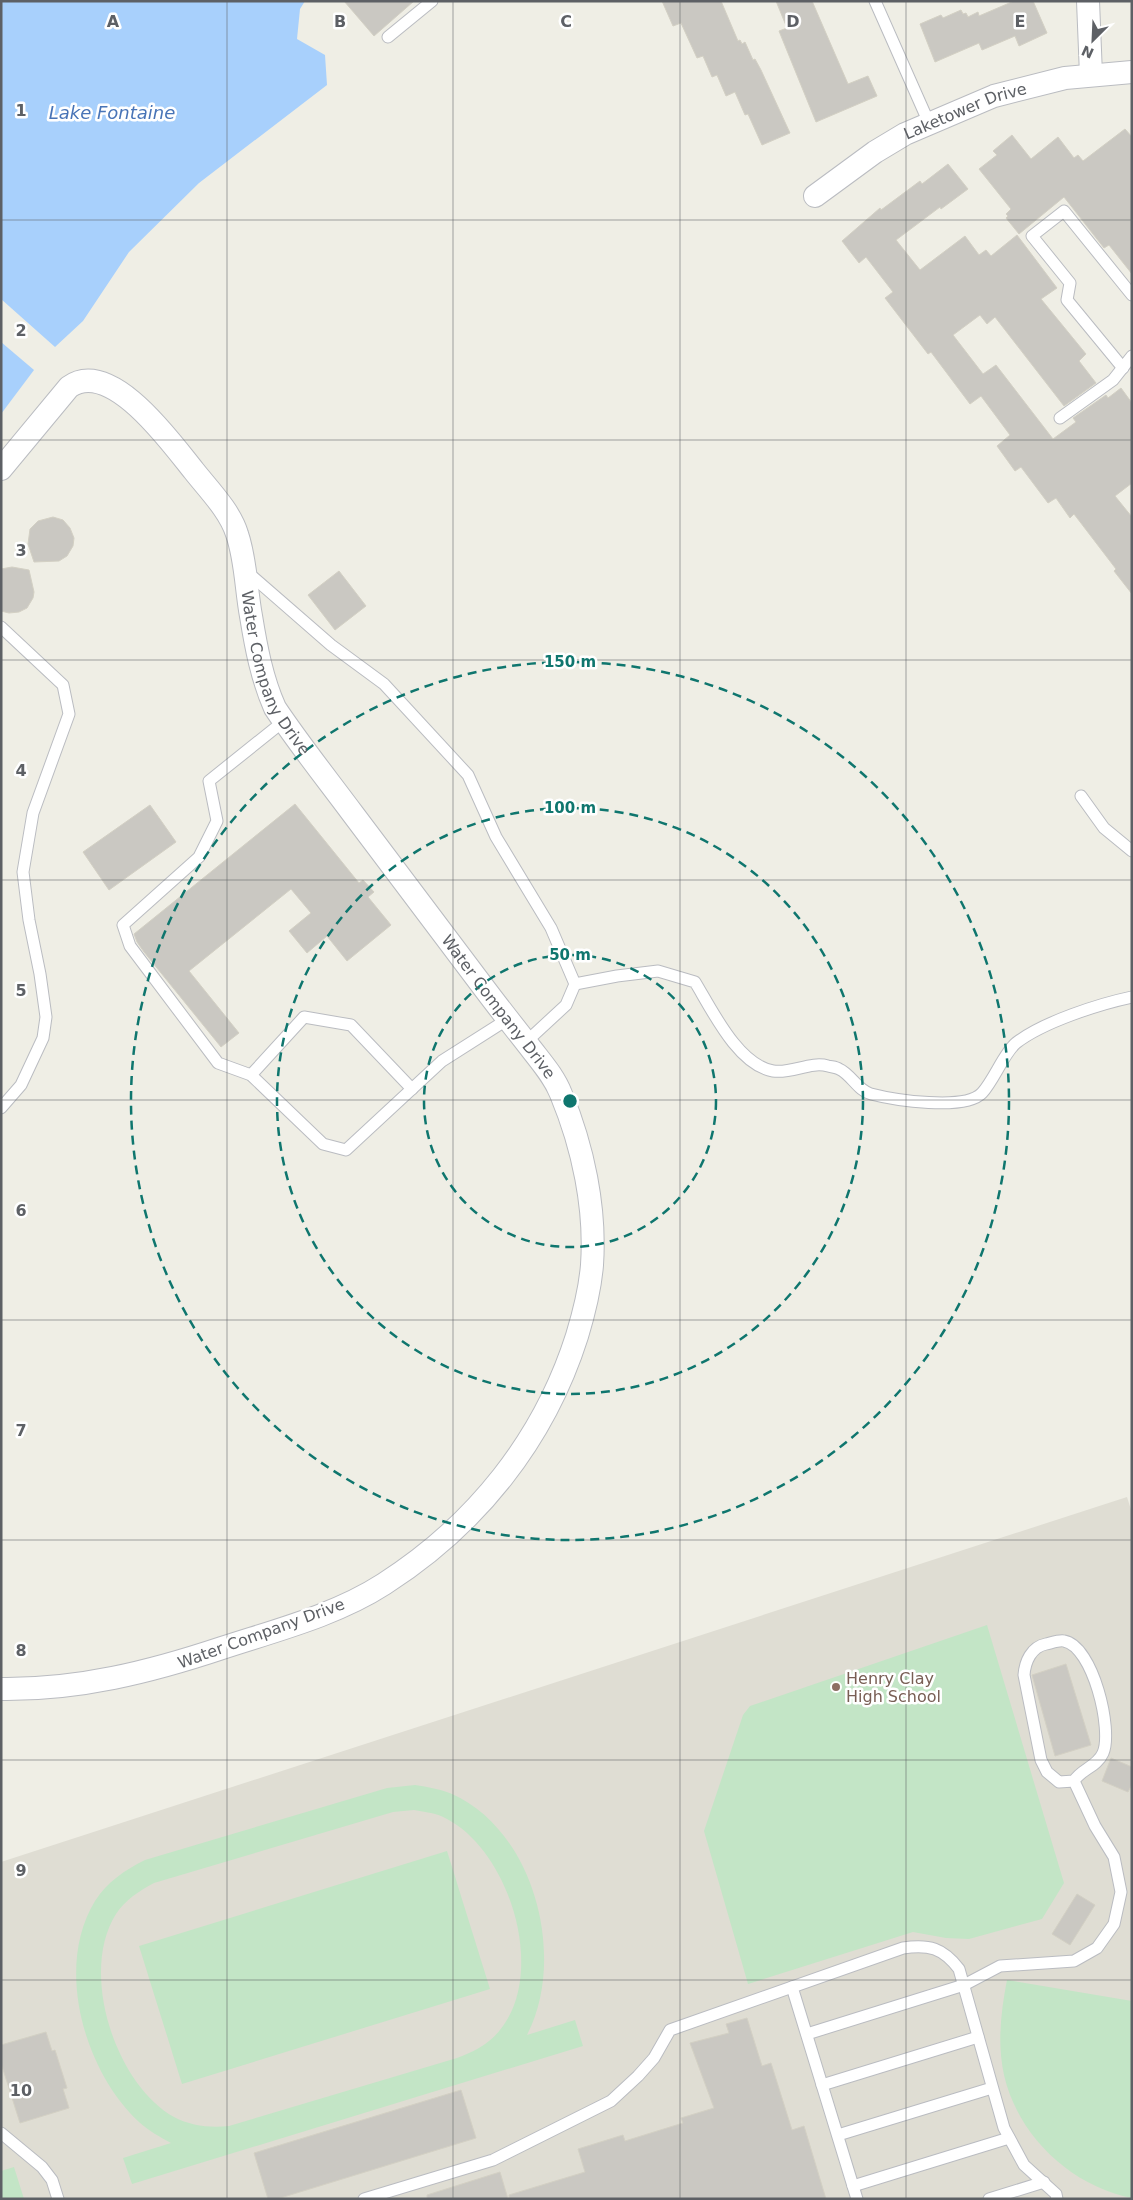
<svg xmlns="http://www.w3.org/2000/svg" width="1133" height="2200" viewBox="0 0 1133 2200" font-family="'DejaVu Sans',sans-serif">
  <rect width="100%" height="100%" fill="#efeee5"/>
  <polygon fill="#dfddd3" points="1127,1497 1132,1513 1132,2199 1,2199 1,1862"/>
  <g fill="#c3e5c6" fill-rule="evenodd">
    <polygon points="987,1625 1064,1883 1042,1919 969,1939 946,1938 913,1932 748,1984 704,1831 743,1715 750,1706"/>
    <path d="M 415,1785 C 428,1787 440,1789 452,1794 C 535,1831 567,1958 527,2035 L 575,2020 L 583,2046 L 132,2184 L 123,2158 L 171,2143 C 160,2137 149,2131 139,2122 C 85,2072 54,1968 95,1901 C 107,1882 125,1870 145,1860 L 387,1788 ZM 414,1810 C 425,1812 437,1813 447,1819 C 508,1851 544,1964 505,2023 C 493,2042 476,2051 457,2058 L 229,2126 C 210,2128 191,2126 174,2117 C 115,2084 79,1972 116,1914 C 125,1900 139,1891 154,1883 L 393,1812 Z"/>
    <polygon points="447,1851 490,1989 182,2084 139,1946"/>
    <path d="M 1007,1980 L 1132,2001 L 1132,2198 C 1071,2186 1018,2136 1004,2075 C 997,2043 1001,2011 1007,1980 Z"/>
    <polygon points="14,2167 24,2199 1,2199 1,2171"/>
  </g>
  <g fill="#a8d0fc">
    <polygon points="1,1 305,1 300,9 297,39 325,55 327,85 199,183 129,252 83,321 55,347 1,299"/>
    <polygon points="1,342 34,370 1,414"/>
  </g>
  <g fill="#cac8c2" stroke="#d3d0c4">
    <polygon points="344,1 414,1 374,36"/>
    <polygon points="662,1 721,1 738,41 740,40 742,44 745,42 753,60 755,59 761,70 790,133 762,145 748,114 745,115 735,92 726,96 717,75 712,77 703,56 697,58 681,23 673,26"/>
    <polygon points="776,1 812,1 848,84 868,76 877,96 816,122 779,31 787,28"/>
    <polygon points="1014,1 1033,1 1047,33 1019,46 1015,36 982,50 979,43 935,62 920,24 941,15 943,18 961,10 963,14 966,13 968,17 978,12 979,16"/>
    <polygon points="1125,129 1132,137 1132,274 1109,245 1104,248 1064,197 1019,234 1006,218 1008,216 1006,214 1011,209 979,169 997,155 993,151 1012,135 1031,159 1058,137 1074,158 1078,155 1083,161"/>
    <polygon points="948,164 968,189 941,209 940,207 896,240 920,270 965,236 979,255 986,250 991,256 1017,235 1057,288 1041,299 1086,354 1079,361 1096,383 1064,406 995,317 987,324 980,315 953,335 983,374 996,365 1053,439 1076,422 1073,418 1106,395 1108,398 1121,388 1132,403 1132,483 1115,496 1132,517 1132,594 1114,571 1116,569 1074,514 1070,518 1056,498 1048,503 1021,467 1015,471 997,446 1010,435 981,396 970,404 931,352 928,354 885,298 893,292 866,257 859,263 842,241 880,208 881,210 920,181 922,184"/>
    <polygon points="53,517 63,520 70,528 74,538 73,546 67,556 59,561 34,562 28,544 30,529 38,521"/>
    <polygon points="12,567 29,570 34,592 33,598 27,608 19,612 9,613 1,611 1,569"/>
    <polygon points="339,571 366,606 335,630 308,595"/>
    <polygon points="295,804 359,883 363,880 374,892 368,897 391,925 347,961 327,936 307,953 289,931 311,913 291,889 189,971 239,1033 221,1047 144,952 137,942 134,934"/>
    <polygon points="150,805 176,842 109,890 83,852"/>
    <polygon points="1066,1664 1091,1745 1055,1756 1032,1675"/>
    <polygon points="1111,1758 1132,1767 1132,1784 1128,1792 1102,1781"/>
    <polygon points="1077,1894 1095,1905 1070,1945 1052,1934"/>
    <polygon points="747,2018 762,2066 771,2063 792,2130 804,2126 826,2199 509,2199 509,2195 585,2172 578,2149 623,2135 625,2141 683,2123 681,2118 714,2108 690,2043 729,2033 726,2024"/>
    <polygon points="46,2032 52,2051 55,2050 67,2088 63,2089 69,2108 20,2123 1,2063 1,2045"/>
    <polygon points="461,2090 476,2138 277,2199 268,2199 254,2153"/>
    <polygon points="500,2172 508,2199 427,2199 427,2195"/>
  </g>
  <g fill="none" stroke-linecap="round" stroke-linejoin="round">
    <defs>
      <g id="lane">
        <polyline points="875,1 929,123"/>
        <polyline points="388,37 432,1"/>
        <polyline points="1123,368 1067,300 1070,283 1032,236 1064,211 1132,295"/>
        <polyline points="1060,418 1113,380 1132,356"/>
        <polyline points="246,571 331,645 384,684 468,775 496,837 551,928 575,984 566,1005 526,1042"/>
        <polyline points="1,627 63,685 69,714 33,813 23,872 29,920 40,974 46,1017 43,1038 21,1085 1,1108"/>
        <polyline points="284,721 209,781 217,821 199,857 123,925 130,946 218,1063 251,1075 323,1144 346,1150 442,1061 508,1019"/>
        <polyline points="1081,796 1104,828 1132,851"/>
        <path d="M 575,984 L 617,976 L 658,971 L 695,982 C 712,1010 738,1065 773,1071 C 792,1074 810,1061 828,1066 C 832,1067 836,1067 839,1069 C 851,1074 858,1091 871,1094 C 894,1100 965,1111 982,1093 C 994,1080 1004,1053 1016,1043 C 1043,1022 1099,1004 1132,997"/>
        <polyline points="251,1075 304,1017 351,1025 412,1089"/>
        <polyline points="792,1987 857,2199"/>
        <path d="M 807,2034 L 964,1985 L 1000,1966 L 1074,1961 L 1097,1948 L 1114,1924 L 1121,1892 L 1114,1857 L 1095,1826 L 1074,1781 C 1081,1769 1097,1767 1103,1753 C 1113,1730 1093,1646 1064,1641 C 1059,1640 1051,1643 1046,1644 C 1031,1647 1025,1662 1024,1675 L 1041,1760 L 1047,1772 L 1059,1782 L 1074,1781"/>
        <polyline points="822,2085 978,2037"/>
        <polyline points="1,2133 42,2167 52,2180 58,2199"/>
        <polyline points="838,2135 992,2088"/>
        <polyline points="853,2186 1009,2138"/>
        <path d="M 364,2199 L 493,2160 L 611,2101 L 638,2076 L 654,2058 L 670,2030 L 903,1948 C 929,1944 943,1948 959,1969 L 1004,2128 L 1024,2165 L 1056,2194 L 1057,2199"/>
        <polyline points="989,2199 1044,2182"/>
      </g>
      <g id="street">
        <polyline points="1088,1 1091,75"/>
        <path id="s1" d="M 815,196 L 875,152 L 905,134 L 994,96 L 1065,78 L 1132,72"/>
        <path id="s2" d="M 1,469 L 69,387 C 111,357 172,444 194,471 C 209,490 230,511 237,534 C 246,560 246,589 251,616 C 256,647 262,679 275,708 C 299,744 327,779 353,814 C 397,872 441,930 484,988 C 499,1008 514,1027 529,1046 C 541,1062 554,1076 561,1094 C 583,1147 596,1208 592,1265 C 590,1290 584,1313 577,1336 C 544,1440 476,1525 384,1584 C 336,1615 277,1630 222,1648 C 150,1672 78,1690 1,1689"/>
      </g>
    </defs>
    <use href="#lane" stroke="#babcc1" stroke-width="13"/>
    <use href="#street" stroke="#babcc1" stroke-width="24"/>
    <use href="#lane" stroke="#fff" stroke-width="11"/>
    <use href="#street" stroke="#fff" stroke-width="22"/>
  </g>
  <path fill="none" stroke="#5d6065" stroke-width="1" stroke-opacity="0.55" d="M 227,1 L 227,2199M 453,1 L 453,2199M 680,1 L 680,2199M 906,1 L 906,2199M 1,220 L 1132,220M 1,440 L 1132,440M 1,660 L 1132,660M 1,880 L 1132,880M 1,1100 L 1132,1100M 1,1320 L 1132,1320M 1,1540 L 1132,1540M 1,1760 L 1132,1760M 1,1980 L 1132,1980"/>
  <g fill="none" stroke="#0f766e" stroke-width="2.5" stroke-dasharray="9 6">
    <circle cx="570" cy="1101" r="146"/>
    <circle cx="570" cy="1101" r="293"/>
    <circle cx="570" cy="1101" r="439"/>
  </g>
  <circle fill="#8d6e63" stroke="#fff" stroke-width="2" cx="836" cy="1687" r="5"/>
  <g text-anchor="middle" stroke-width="5" stroke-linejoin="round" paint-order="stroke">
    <g font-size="16" fill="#5d6065" stroke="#fff">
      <text dy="6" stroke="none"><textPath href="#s1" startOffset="174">Laketower Drive</textPath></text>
      <text dy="6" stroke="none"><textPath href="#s2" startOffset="492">Water Company Drive</textPath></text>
      <text dy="6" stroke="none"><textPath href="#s2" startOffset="898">Water Company Drive</textPath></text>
      <text transform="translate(261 1633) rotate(-20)" y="6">Water Company Drive</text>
    </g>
    <g font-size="16" fill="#785e54" stroke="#fff" text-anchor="start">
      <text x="846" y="1684">Henry Clay<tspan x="846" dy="18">High School</tspan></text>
    </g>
    <g font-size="18" font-style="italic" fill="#4874b7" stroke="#fff">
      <text x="112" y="119">Lake Fontaine</text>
    </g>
  </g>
  <g font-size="16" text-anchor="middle" font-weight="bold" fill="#5d6065" stroke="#fff" stroke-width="5" stroke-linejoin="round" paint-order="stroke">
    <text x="113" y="27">A</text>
    <text x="340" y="27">B</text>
    <text x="566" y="27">C</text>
    <text x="793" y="27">D</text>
    <text x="1020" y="27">E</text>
    <text x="21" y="116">1</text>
    <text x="21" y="336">2</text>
    <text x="21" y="556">3</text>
    <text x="21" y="776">4</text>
    <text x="21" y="996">5</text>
    <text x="21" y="1216">6</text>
    <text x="21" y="1436">7</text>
    <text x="21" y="1656">8</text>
    <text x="21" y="1876">9</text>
    <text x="21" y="2096">10</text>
  </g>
  <circle cx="570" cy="1101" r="8" fill="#0f766e" stroke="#fff" stroke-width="2.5"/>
  <g font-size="15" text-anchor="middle" font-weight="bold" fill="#0f766e" stroke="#fff" stroke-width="5" stroke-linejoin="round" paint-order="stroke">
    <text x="570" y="667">150 m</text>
    <text x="570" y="813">100 m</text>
    <text x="570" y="960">50 m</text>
  </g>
  <rect width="1133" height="2200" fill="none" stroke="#5d6065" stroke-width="5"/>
  <g transform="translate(1093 40) rotate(204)" stroke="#ffffff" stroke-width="4" paint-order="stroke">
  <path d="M0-4L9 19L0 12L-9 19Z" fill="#5d6065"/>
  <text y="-8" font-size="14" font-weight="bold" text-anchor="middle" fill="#5d6065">N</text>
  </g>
</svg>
